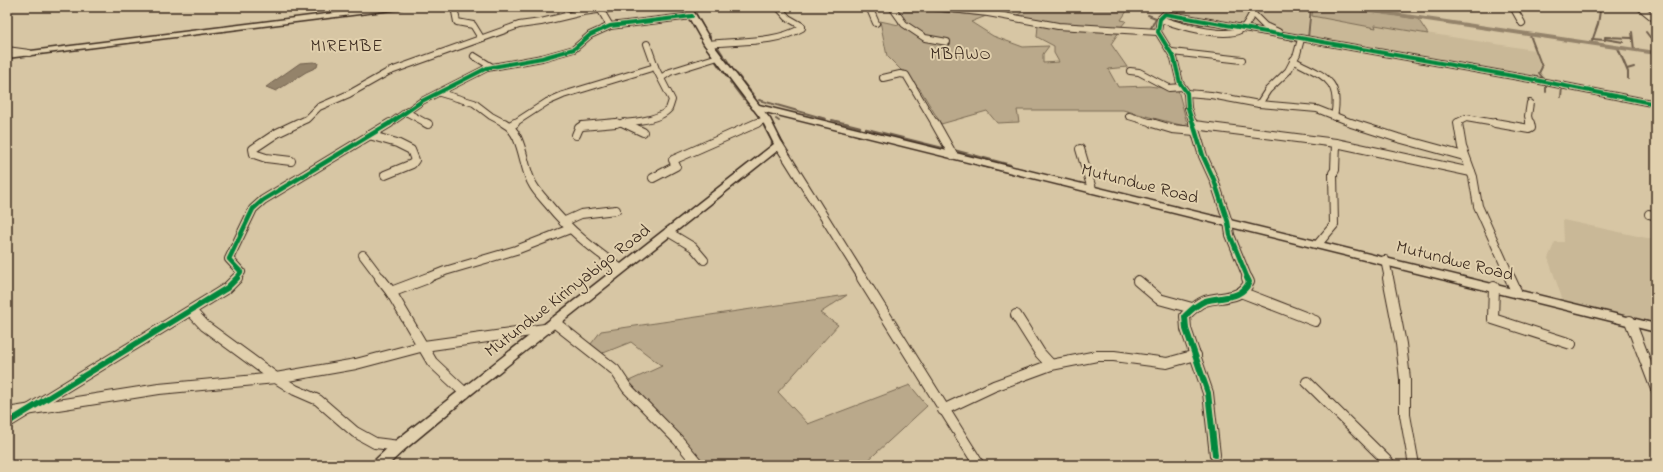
<svg xmlns="http://www.w3.org/2000/svg" width="1663" height="472" viewBox="0 0 1663 472" font-family="'Indie Flower',sans-serif">
  <rect width="100%" height="100%" fill="#d7c6a4"/>
  <filter id="ink" filterUnits="userSpaceOnUse"><feTurbulence type="fractalNoise" baseFrequency=".025" numOctaves="2"/><feDisplacementMap in="SourceGraphic" scale="8" xChannelSelector="R" yChannelSelector="G"/><feConvolveMatrix kernelMatrix="1 2 1 2 8 2 1 2 1" color-interpolation-filters="sRGB"/></filter>
  <g filter="url(#ink)">
    <g fill="#c9b897">
      <polygon points="1118,7 1253,7 1241,28 1137,9 1136,10"/>
      <polygon points="1260,7 1271,7 1308,13 1307,38 1246,29"/>
      <polygon points="1312,16 1375,28 1375,25 1534,50 1540,66 1538,72 1544,81 1309,39"/>
      <polygon points="1563,220 1656,240 1656,325 1563,301 1548,258 1555,242 1564,242"/>
    </g>
    <g fill="#baa98b" stroke="#7a6a54">
      <polygon points="894,7 986,16 971,22 993,36 1023,47 1049,46 1043,54 1043,63 1059,62 1054,53 1054,46 1037,37 1038,25 1119,32 1111,44 1127,67 1108,69 1118,87 1149,86 1178,90 1188,127 1123,110 1017,110 1019,122 997,123 987,111 941,124 920,89 887,56 880,21 899,25"/>
      <polygon points="1023,7 1107,7 1127,11 1121,20 1126,21 1120,28 1040,23 1017,15 1021,13"/>
      <polygon points="1313,7 1340,7 1418,19 1428,34 1375,25 1376,28 1312,16"/>
      <polygon points="847,295 820,313 838,325 778,392 808,424 910,385 927,406 863,465 780,465 779,463 776,465 701,465 629,381 662,366 631,342 601,354 591,344 601,331"/>
    </g>
    <polygon fill="#94836b" stroke="#705f4c" points="314,62 318,63 317,67 306,72 276,91 266,87 300,63"/>
    <g fill="none" stroke-linecap="round" stroke-linejoin="round">
      <g stroke="#705f4c" stroke-width="2">
        <polyline points="692,7 705,30"/>
        <polyline points="1148,15 1156,18 1150,30"/>
        <polyline points="1165,19 1215,26"/>
        <polyline points="1245,31 1288,39"/>
        <polyline points="1632,32 1634,50"/>
        <polyline points="1646,32 1656,45"/>
        <polyline points="709,34 710,37"/>
        <polyline points="1530,35 1542,67 1539,73 1546,82 1546,92"/>
        <polyline points="1308,38 1311,7"/>
        <polyline points="1592,39 1605,40 1605,37 1632,38"/>
        <polyline points="1605,39 1623,42"/>
        <polyline points="1291,40 1300,42"/>
        <polyline points="716,44 723,55"/>
        <polyline points="1591,44 1598,24 1600,11"/>
        <polyline points="1618,48 1628,72 1628,79"/>
        <polyline points="725,57 732,68"/>
        <polyline points="716,62 720,68"/>
        <polyline points="1627,69 1634,67"/>
        <polyline points="734,70 735,72"/>
        <polyline points="723,71 728,78"/>
        <polyline points="737,74 741,79"/>
        <polyline points="730,82 743,99"/>
        <polyline points="743,82 755,97"/>
        <polyline points="1561,97 1562,87"/>
        <polyline points="759,100 826,119"/>
        <polyline points="746,103 749,105"/>
        <polyline points="776,119 779,121"/>
        <polyline points="832,120 848,124"/>
      </g>
      <g stroke="#705f4c" stroke-width="2.5">
        <polyline points="844,123 860,127"/>
        <polyline points="763,124 772,141 772,147"/>
        <polyline points="866,129 946,149"/>
        <polyline points="855,134 862,137 866,136"/>
        <polyline points="953,150 1010,165"/>
        <polyline points="978,165 1024,176"/>
      </g>
      <polygon fill="#94836b" fill-rule="evenodd" points="1343,7 1358,7 1656,51 1656,55 1346,9"/>
      <defs>
        <g id="minor-far2">
          <polyline points="454,7 457,22 473,25 481,38"/>
          <polyline points="869,7 876,23"/>
          <polyline points="892,7 904,24 925,38 947,42"/>
          <polyline points="934,7 988,13 1058,26 1158,32"/>
          <polyline points="1513,7 1522,23"/>
          <polyline points="1640,7 1656,20"/>
          <polyline points="600,9 610,26"/>
          <polyline points="1252,13 1265,26 1278,32"/>
          <path d="M 1160,19 C 1177,25 1223,39 1240,30 C 1247,27 1252,13 1256,7"/>
          <path d="M 708,44 C 740,40 773,44 802,28 L 802,26 L 788,18 L 778,7"/>
          <polyline points="7,50 29,53"/>
          <polyline points="1172,52 1242,60"/>
          <polyline points="474,56 492,67"/>
          <path d="M 1293,60 C 1321,76 1342,77 1334,117"/>
          <polyline points="1130,71 1139,72 1169,88 1182,87"/>
          <polyline points="661,78 670,72 718,57"/>
          <polyline points="883,78 900,74 906,75 935,124"/>
          <polyline points="440,93 474,103 491,116 506,124"/>
          <polyline points="1187,93 1211,95 1259,104 1317,109 1355,124"/>
          <polyline points="1530,103 1528,116 1530,124"/>
          <polyline points="1259,104 1268,90 1288,71 1297,54 1301,39"/>
          <polyline points="406,112 428,124"/>
          <polyline points="1129,116 1156,124"/>
          <polyline points="624,123 626,124"/>
          <polyline points="296,124 307,119 319,107 349,94 388,72 519,25 541,22 583,12 620,7"/>
          <polyline points="389,124 422,101 487,68 542,58 574,49 590,35 610,26 692,16"/>
          <polyline points="513,124 547,102 563,95 655,67"/>
          <path d="M 602,124 C 619,123 657,123 669,109 C 670,107 671,103 672,100 L 656,69 L 647,44"/>
          <polyline points="755,124 766,119"/>
          <polyline points="1193,124 1188,108 1187,93 1180,83 1174,58 1158,32 1160,19 1165,14 1530,79 1656,104"/>
          <polyline points="1458,124 1458,122 1466,118 1501,124"/>
        </g>
        <g id="minor-far1">
          <polyline points="426,123 428,124"/>
          <path d="M 504,123 C 524,133 522,167 533,185 C 537,192 543,198 548,204 C 570,231 593,249 621,269"/>
          <polyline points="624,123 643,132"/>
          <polyline points="935,123 953,155"/>
          <polyline points="1152,123 1172,129 1195,131"/>
          <polyline points="1193,123 1203,156 1214,180 1228,222 1230,235 1248,279"/>
          <polyline points="1351,123 1398,138 1464,156"/>
          <polyline points="1458,123 1462,147 1473,177 1478,206 1511,279"/>
          <polyline points="1495,123 1529,129 1531,128 1530,123"/>
          <polyline points="1194,125 1336,143 1471,172"/>
          <polyline points="510,126 515,123"/>
          <polyline points="369,135 397,143 411,150 415,160 412,164 385,175"/>
          <polyline points="576,135 579,128 582,126 616,123"/>
          <polyline points="779,145 863,279"/>
          <polyline points="1080,149 1092,189"/>
          <polyline points="291,161 266,158 254,154 253,149 277,133 298,123"/>
          <polyline points="653,178 676,166 673,160 757,123"/>
          <polyline points="1649,214 1656,216"/>
          <polyline points="563,222 581,214 616,210"/>
          <polyline points="668,232 693,247 704,260"/>
          <polyline points="1318,244 1334,225 1333,173 1335,170 1336,143"/>
          <polyline points="363,255 381,279"/>
          <polyline points="1385,260 1389,279"/>
          <polyline points="236,279 241,272 229,259 253,209 263,200 390,123"/>
          <polyline points="425,279 445,271 516,250 570,229"/>
        </g>
        <g id="minor">
          <polyline points="380,278 391,292 432,362 465,393"/>
          <polyline points="862,278 979,465"/>
          <polyline points="1388,278 1401,344 1405,379 1405,415 1414,465"/>
          <polyline points="1510,278 1517,293"/>
          <polyline points="1138,281 1159,299 1192,308"/>
          <polyline points="1494,287 1493,319 1571,344"/>
          <polyline points="391,292 428,278"/>
          <polyline points="1243,293 1315,321"/>
          <polyline points="191,311 205,326 276,378 356,364 424,346 545,329"/>
          <polyline points="1016,315 1040,353 1051,365"/>
          <polyline points="1630,321 1656,389"/>
          <polyline points="554,322 615,370 627,388 678,440 699,465"/>
          <polyline points="1307,382 1391,465"/>
          <polyline points="943,410 994,386 1051,365 1097,356 1114,356 1167,363 1196,355"/>
          <polyline points="7,413 159,389 276,378 295,390 318,400 355,432 375,443 399,446"/>
          <polyline points="7,423 227,288 237,278"/>
          <path d="M 1215,455 L 1208,393 L 1186,329 L 1185,316 C 1191,310 1197,304 1205,301 C 1221,296 1242,300 1249,282 L 1247,278"/>
        </g>
        <polygon id="tertiary" points="753,105 759,105 770,119 783,145 782,147 469,396 404,450 388,465 372,465 374,461 394,442 774,144 762,120 752,107"/>
        <g id="secondary">
          <polygon points="382,7 404,7 400,9 7,58 7,54"/>
          <polygon points="683,7 691,7 712,43 759,105 1656,324 1656,332 753,109 704,44"/>
        </g>
      </defs>
      <use href="#minor-far2" stroke="#3b2a1e" stroke-width="8"/>
      <use href="#minor-far1" stroke="#3b2a1e" stroke-width="10"/>
      <use href="#minor" stroke="#3b2a1e" stroke-width="12"/>
      <use href="#tertiary" stroke="#3b2a1e" stroke-width="3"/>
      <use href="#secondary" stroke="#3b2a1e" stroke-width="3"/>
      <use href="#minor-far2" stroke="#e1d0ad" stroke-width="6"/>
      <use href="#minor-far1" stroke="#e1d0ad" stroke-width="8"/>
      <use href="#minor" stroke="#e1d0ad" stroke-width="10"/>
      <use href="#tertiary" fill="#e1d0ad" fill-rule="evenodd"/>
      <use href="#secondary" fill="#e1d0ad" fill-rule="evenodd"/>
      <defs>
        <g id="cycleway-far2">
          <polyline points="389,124 422,101 487,68 542,58 574,49 590,35 610,26 692,16"/>
          <polyline points="1193,124 1188,108 1187,93 1180,83 1174,58 1158,32 1160,19 1165,14 1530,79 1656,104"/>
        </g>
        <g id="cycleway-far1">
          <polyline points="1193,123 1203,156 1214,180 1228,222 1230,235 1248,279"/>
          <polyline points="236,279 241,272 229,259 253,209 263,200 390,123"/>
        </g>
        <g id="cycleway">
          <polyline points="7,423 227,288 237,278"/>
          <path d="M 1215,455 L 1208,393 L 1186,329 L 1185,316 C 1191,310 1197,304 1205,301 C 1221,296 1242,300 1249,282 L 1247,278"/>
        </g>
      </defs>
      <use href="#cycleway-far2" stroke="#e1d0ad" stroke-width="6"/>
      <use href="#cycleway-far1" stroke="#e1d0ad" stroke-width="7"/>
      <use href="#cycleway" stroke="#e1d0ad" stroke-width="8"/>
      <use href="#cycleway-far2" stroke="#00873e" stroke-width="4"/>
      <use href="#cycleway-far1" stroke="#00873e" stroke-width="4.5"/>
      <use href="#cycleway" stroke="#00873e" stroke-width="6"/>
    </g>
  </g>
  <g text-anchor="middle" stroke-width="4" stroke-linejoin="round" paint-order="stroke">
    <g font-size="17" letter-spacing="1" fill="#3b2a1e" stroke="#e1d0ad">
      <text x="347" y="51">MIREMBE</text>
      <text x="961" y="59">MBAWO</text>
    </g>
    <g font-size="18" fill="#3b2a1e" stroke="#e1d0ad">
      <text transform="translate(1140 183) rotate(14)" y="6">Mutundwe Road</text>
      <text transform="translate(1455 260) rotate(14)" y="6">Mutundwe Road</text>
      <text transform="translate(567 290) rotate(-38)" y="6">Mutundwe Kirinyabigo Road</text>
    </g>
  </g>
  <rect width="1663" height="472" fill="none" stroke="#e1d0ad" stroke-width="24"/>
  <rect x="12" y="12" width="1639" height="448" fill="none" stroke="#3b2a1e" stroke-width="1.5" filter="url(#ink)"/>
</svg>
